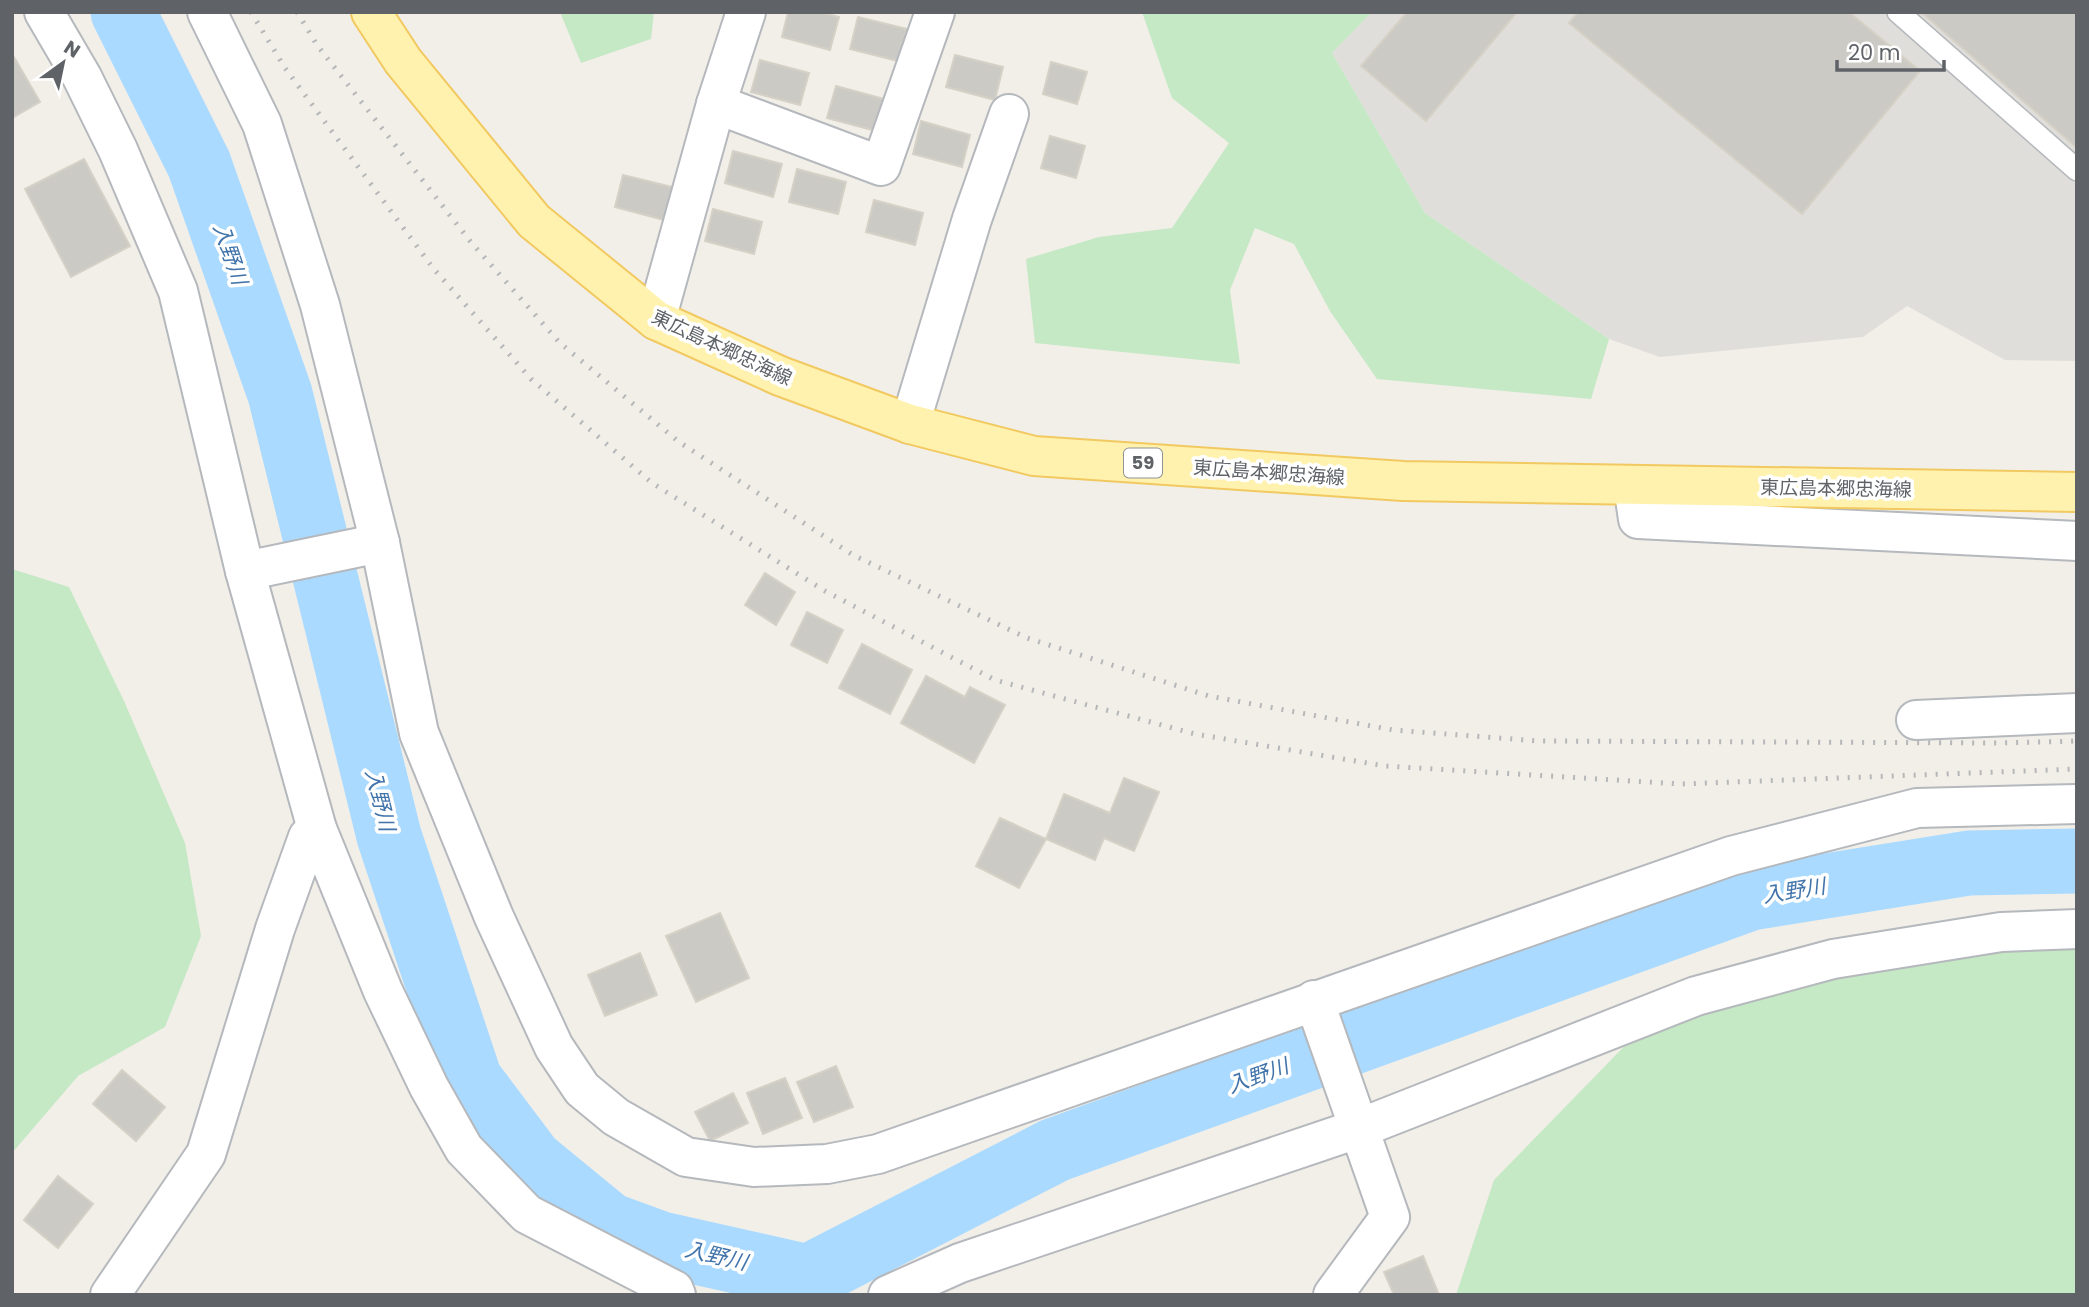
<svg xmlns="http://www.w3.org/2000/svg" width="2089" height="1307" viewBox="0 0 2089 1307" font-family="Poppins,'Noto Sans JP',sans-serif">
  <rect width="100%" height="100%" fill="#f1efe8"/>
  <polygon fill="#e0deda" points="1372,12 2077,12 2077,361 2005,360 1907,306 1863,337 1660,357 1609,339 1425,213 1332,53"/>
  <g fill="#c5e8c5">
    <polygon points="560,12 654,12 651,39 581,63"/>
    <polygon points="1142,12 1372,12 1332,53 1425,213 1609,339 1591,399 1377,379 1330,311 1294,244 1255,228 1230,290 1240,364 1035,343 1026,259 1099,237 1172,228 1229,143 1172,98"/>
    <polygon points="12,569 69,587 124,701 185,843 201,936 165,1027 78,1076 12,1153"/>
    <polygon points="2012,949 2077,949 2077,1295 1456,1295 1494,1180 1683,986"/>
  </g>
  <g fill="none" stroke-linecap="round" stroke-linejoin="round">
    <polyline stroke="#aadaff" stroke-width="10" points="800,1295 808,1277"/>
    <polyline stroke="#aadaff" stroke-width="65" points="123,12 199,164 280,394 389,836 470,1080 531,1161 609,1225 661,1244 808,1277 1055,1150 1751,898 1969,863 2077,861"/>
  </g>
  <g fill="#cccac5" stroke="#d6d1c6" stroke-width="2">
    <polygon points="788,12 820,12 839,17 830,50 782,37"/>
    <polygon points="1407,12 1517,12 1426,121 1361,66"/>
    <polygon points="1578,12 1849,12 1920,71 1802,214 1569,23"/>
    <polygon points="1921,12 2077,12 2077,148"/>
    <polygon points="858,17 907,29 898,61 850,49"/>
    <polygon points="955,55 1003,67 995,100 946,87"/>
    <polygon points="14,57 40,102 12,118 12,58"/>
    <polygon points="760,60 809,73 800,105 751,92"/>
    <polygon points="1051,62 1087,72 1077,104 1043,94"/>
    <polygon points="836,86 884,99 876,131 827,118"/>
    <polygon points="921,121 970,135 962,167 913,154"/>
    <polygon points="1050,136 1085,146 1076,178 1041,168"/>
    <polygon points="733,151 782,164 773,197 725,183"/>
    <polygon points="84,159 130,246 71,277 25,189"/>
    <polygon points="797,169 846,182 838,214 789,202"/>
    <polygon points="623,175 672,187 664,220 615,207"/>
    <polygon points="874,200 923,213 915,245 866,232"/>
    <polygon points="713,209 762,222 754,254 705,241"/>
    <polygon points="765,573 795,592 776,625 745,605"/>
    <polygon points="807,612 843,630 827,663 791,645"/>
    <polygon points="862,644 912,670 890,714 839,688"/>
    <polygon points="926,676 965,697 970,687 1005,705 974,763 901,723"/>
    <polygon points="1124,778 1159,792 1134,851 1104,838 1095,860 1046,839 1064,794 1110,813"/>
    <polygon points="1000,818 1046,839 1019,888 976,866"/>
    <polygon points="720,913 749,978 696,1002 666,936"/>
    <polygon points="640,953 657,995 605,1016 588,975"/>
    <polygon points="836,1066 853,1107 814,1122 797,1082"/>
    <polygon points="122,1070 165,1107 136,1141 93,1104"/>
    <polygon points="785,1078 802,1118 763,1134 747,1093"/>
    <polygon points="733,1093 748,1123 710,1141 695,1112"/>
    <polygon points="58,1176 93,1204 58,1248 24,1220"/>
    <polygon points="1423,1256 1439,1295 1394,1295 1384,1272"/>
  </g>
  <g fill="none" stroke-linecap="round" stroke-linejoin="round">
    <defs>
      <polyline id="lane" points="1898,12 2077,170"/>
      <g id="street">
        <polyline points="44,12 82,77 118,150 178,291 245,571 317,829 383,991 429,1087 464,1149 527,1214 674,1290 676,1295"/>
        <polyline points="207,12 262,124 320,305 380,543 419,733 494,917 554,1047 582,1089 616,1117 686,1157 754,1167 827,1164 878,1154 1731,856 1917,808 2077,804"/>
        <polyline points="716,104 881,166 935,12"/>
        <polyline points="656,320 716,104 746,12"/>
        <polyline points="910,424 972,219 1009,114"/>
        <polyline points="1633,485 1638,519 2077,541"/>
        <polyline points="245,571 380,543"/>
        <polyline points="1916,720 2077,713"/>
        <polyline points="1314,1000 1390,1217 1333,1295"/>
        <polyline points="110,1295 206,1154 275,929 308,837 317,829"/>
        <polyline points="888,1295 960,1263 1360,1128 1696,996 1833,959 2001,932 2077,929"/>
      </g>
      <polyline id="primary" points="371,12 403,61 534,221 656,320 780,376 910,424 1034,456 1403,481 2077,492"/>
    </defs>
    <use href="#lane" stroke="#b5b8bc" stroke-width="24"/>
    <use href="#street" stroke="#b5b8bc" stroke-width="42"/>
    <use href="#primary" stroke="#f2c960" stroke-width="42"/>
    <use href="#lane" stroke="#fff" stroke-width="21"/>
    <use href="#street" stroke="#fff" stroke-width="38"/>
    <use href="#primary" stroke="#fff2af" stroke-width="38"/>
    <g stroke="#b6b7b8" stroke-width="5" stroke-dasharray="2 9" stroke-linecap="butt">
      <polyline points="251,12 285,68 433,268 531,379 652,483 825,591 995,680 1195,734 1385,766 1681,784 2077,769"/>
      <polyline points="297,12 317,45 470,241 560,343 679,442 853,555 1027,638 1209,696 1393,730 1539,741 1998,743 2077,741"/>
    </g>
  </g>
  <g text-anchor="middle" stroke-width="7" stroke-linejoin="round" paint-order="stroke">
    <rect fill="#fff" stroke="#8f9295" stroke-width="2" x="1124" y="448.5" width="38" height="29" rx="5"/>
    <g font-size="18" font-weight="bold" fill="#5f6368">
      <text x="1143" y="469">59</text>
    </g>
    <g font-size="19" fill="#5f6368" stroke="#fff">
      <text transform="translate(722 347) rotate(25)" y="7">東広島本郷忠海線</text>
      <text transform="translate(1269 472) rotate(4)" y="7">東広島本郷忠海線</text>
      <text transform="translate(1836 488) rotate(1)" y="7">東広島本郷忠海線</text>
    </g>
    <g font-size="21" font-style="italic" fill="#4174aa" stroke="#fff">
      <text transform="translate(230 254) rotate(71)" y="7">入野川</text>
      <text transform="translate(380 800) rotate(76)" y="7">入野川</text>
      <text transform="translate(1794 891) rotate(-9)" y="7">入野川</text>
      <text transform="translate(1258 1076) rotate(-20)" y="7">入野川</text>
      <text transform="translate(716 1256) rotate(13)" y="7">入野川</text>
    </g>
  </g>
  <rect width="2089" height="1307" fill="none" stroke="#5f6368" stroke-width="28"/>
  <g transform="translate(63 63) rotate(33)" stroke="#ffffff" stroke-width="5" paint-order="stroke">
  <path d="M0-5L12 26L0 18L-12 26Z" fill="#5f6368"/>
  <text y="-10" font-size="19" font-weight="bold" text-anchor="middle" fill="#5f6368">N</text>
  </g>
  <path d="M1837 60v10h107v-10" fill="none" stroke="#5f6368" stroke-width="3.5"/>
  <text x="1848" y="60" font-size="21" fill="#5f6368" stroke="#ffffff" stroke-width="5" paint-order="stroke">20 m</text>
</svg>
